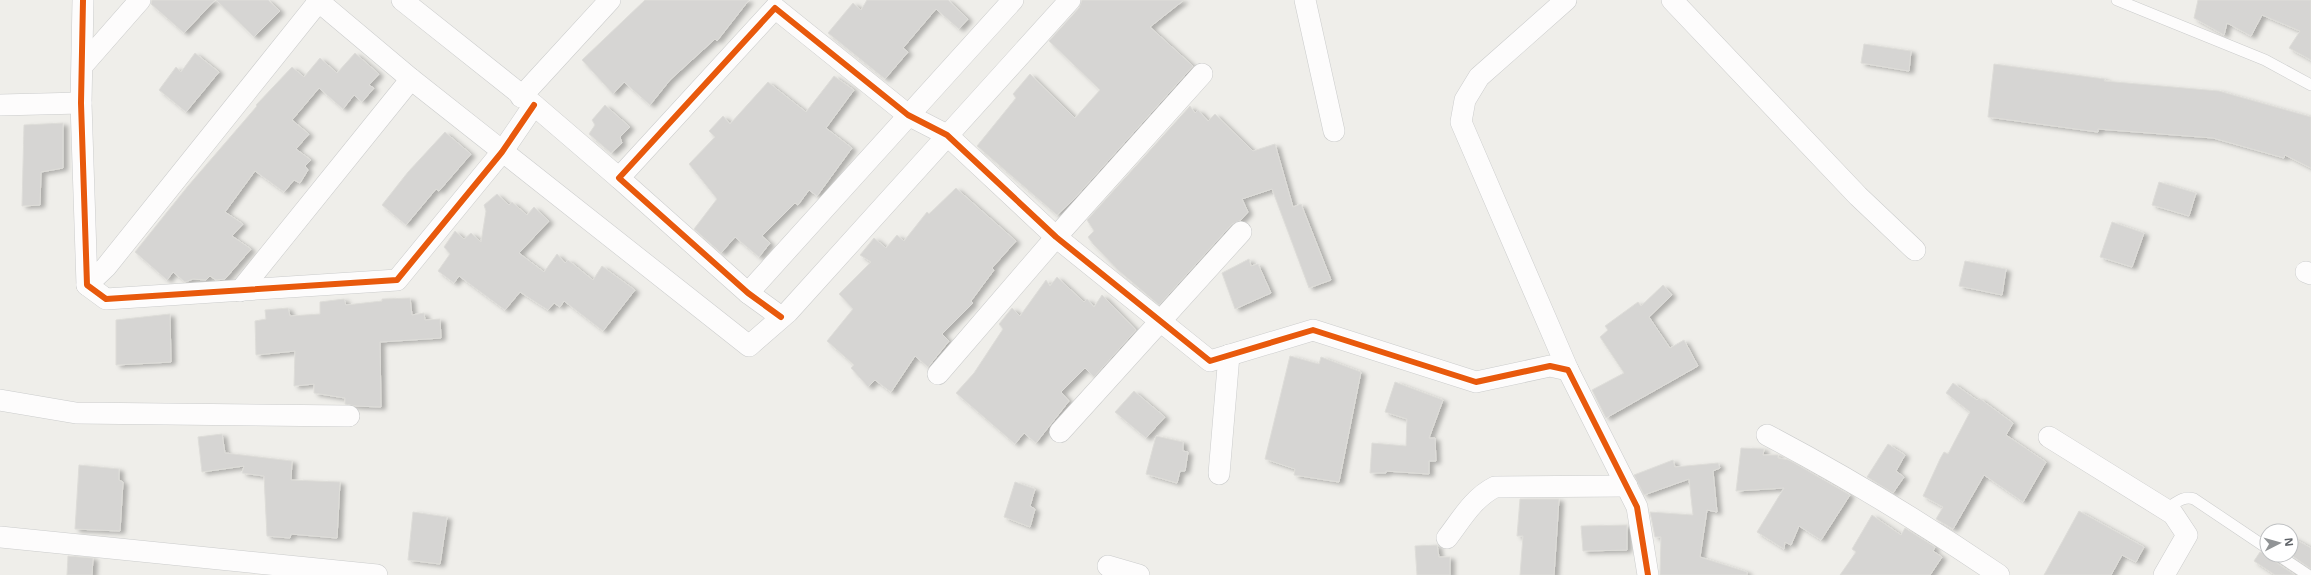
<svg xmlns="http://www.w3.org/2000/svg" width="2311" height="575" viewBox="0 0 2311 575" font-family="'Noto Sans',sans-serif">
  <defs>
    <filter id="shadow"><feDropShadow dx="4.5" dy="2.5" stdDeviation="2" flood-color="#0004"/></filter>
  </defs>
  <rect width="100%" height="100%" fill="#efeeea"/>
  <g fill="#d6d5d3" stroke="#deddd9" filter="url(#shadow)">
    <polygon points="152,0 215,0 184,33 151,4"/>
    <polygon points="216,0 268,0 280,11 254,37"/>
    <polygon points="645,0 749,0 717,41 715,39 670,80 650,105 624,82 613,94 582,60"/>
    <polygon points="867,0 948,0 968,19 959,29 936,9 903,48 908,52 885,79 828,33 853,3 861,10"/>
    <polygon points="1082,0 1184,0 1150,27 1193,66 1073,200 1057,215 977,146 1016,98 1013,94 1030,74 1075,118 1100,90 1049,41 1079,8"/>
    <polygon points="2198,0 2311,0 2311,60 2289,48 2300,31 2262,15 2251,36 2227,23 2224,35 2194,18"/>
    <polygon points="1864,44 1911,51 1909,71 1861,63"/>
    <polygon points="195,53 219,72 186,112 159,90 176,67 181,72"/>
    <polygon points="355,53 379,74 369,85 374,88 362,102 354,95 343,109 319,88 292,120 309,134 296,149 311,160 305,166 308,170 300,183 294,180 284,192 255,171 225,212 243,224 232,236 251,249 225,279 216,280 210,276 206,280 193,279 185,282 173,272 167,280 135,252 188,186 257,106 256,105 292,67 304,77 320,58 337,73"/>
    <polygon points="1994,64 2105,79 2104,81 2219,91 2311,117 2311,168 2285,155 2284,158 2213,138 2098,129 2098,132 1988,117"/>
    <polygon points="834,76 854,90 826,128 852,148 817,196 809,190 798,205 795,203 762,236 770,243 759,257 735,237 721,253 694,229 717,199 689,164 715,137 709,131 723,116 730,124 768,82 806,112"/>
    <polygon points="605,105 630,127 620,137 622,143 611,153 589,134 595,125 592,120"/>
    <polygon points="1190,106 1195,113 1198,110 1208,121 1215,114 1253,151 1275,144 1293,207 1301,204 1331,280 1309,288 1272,189 1242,199 1248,212 1241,220 1232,224 1159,305 1119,271 1093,244 1088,237 1094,231 1087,220"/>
    <polygon points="63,123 63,168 41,172 40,205 22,206 24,125"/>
    <polygon points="445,132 471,154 439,191 436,189 406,225 382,205 408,172"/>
    <polygon points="2159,182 2196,193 2189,216 2152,205"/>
    <polygon points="956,188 1016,241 992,268 994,270 971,301 973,303 942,334 949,341 928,367 915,356 891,392 875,380 868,387 851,368 854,365 827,341 853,309 839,294 871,262 860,255 874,238 886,248 897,235 904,241 927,212 929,214"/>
    <polygon points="497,194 509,205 512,202 527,215 534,207 549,221 519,253 544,272 557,254 565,263 568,260 593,280 602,266 635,290 603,331 564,301 560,307 554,303 548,310 520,292 505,310 459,276 454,283 438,271 450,254 444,247 455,231 464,239 471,233 481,242 486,211 484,205"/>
    <polygon points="2112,222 2144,233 2132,267 2100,257"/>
    <polygon points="1249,259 1251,266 1258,264 1271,293 1235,309 1222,273"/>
    <polygon points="1965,261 2006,269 2002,295 1959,286"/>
    <polygon points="1057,277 1084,302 1087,299 1094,307 1102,295 1136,330 1094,377 1085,368 1061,392 1069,401 1036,443 1024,433 1015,444 956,393 974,373 1003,329 999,324 1012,308 1020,316 1046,280 1050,286"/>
    <polygon points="1663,285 1672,295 1649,317 1670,348 1684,340 1698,366 1606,418 1592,390 1624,373 1600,337 1608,330 1605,326 1638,302 1641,306"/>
    <polygon points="410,298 412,315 424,313 425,320 440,319 441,338 380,342 381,407 356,406 345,404 345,398 314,393 314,384 294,386 295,351 256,355 255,321 266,319 265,310 288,308 290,316 320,314 320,302 344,299 346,305 382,301 382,299"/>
    <polygon points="170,314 171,362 116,365 116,320"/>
    <polygon points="1290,356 1319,364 1321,357 1361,372 1339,482 1294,475 1295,469 1265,459"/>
    <polygon points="1395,382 1443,400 1429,438 1435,438 1436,461 1429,461 1429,474 1386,471 1386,473 1370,473 1372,443 1406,446 1407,419 1385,412"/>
    <polygon points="1953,383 1977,400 1979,398 2013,423 2006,435 2046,462 2023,502 1984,475 1953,529 1936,519 1943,507 1923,496 1940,459 1944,452 1948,454 1970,412 1946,393"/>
    <polygon points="1134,391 1165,417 1146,438 1115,412"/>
    <polygon points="222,434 225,453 292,461 291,480 340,482 337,538 291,534 290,538 267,536 264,476 242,473 244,466 202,472 198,437"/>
    <polygon points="1156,436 1183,442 1183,451 1188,452 1185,471 1180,471 1177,483 1146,474"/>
    <polygon points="1888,444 1905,455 1896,471 1904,477 1893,493 1867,477"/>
    <polygon points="1741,448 1764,449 1763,455 1778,455 1778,458 1789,460 1850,495 1821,540 1799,526 1791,545 1785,542 1784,549 1757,532 1784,488 1736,491"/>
    <polygon points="1673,460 1675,467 1718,463 1720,468 1713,471 1717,512 1707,510 1700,557 1747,572 1747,575 1660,575 1661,537 1655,537 1650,512 1693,515 1689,479 1644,495 1634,475"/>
    <polygon points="79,465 119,469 119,480 123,482 120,531 75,529"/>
    <polygon points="1015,482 1035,489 1030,506 1035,509 1030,527 1004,517"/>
    <polygon points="1520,499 1559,499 1554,575 1520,575 1523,536 1517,536"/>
    <polygon points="2079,511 2144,547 2136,562 2122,555 2111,575 2044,575"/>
    <polygon points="413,512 447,517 440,564 408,560"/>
    <polygon points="1872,515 1901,535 1905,528 1935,547 1933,551 1942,557 1930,575 1840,575 1856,552 1852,549"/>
    <polygon points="1627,525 1627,550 1583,551 1581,526"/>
    <polygon points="2291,537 2311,548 2311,569 2291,555"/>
    <polygon points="1437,545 1439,557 1450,557 1450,575 1417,575 1415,546"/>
    <polygon points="2260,552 2271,555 2274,561 2295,575 2275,575 2254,561"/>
    <polygon points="68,556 93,558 92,575 67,575"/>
  </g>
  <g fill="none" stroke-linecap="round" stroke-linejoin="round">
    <defs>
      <g id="lane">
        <polyline points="2117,0 2265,60 2311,85"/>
        <path d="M 2166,509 C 2175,504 2183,495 2194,499 L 2267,548"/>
        <polyline points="2278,555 2308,575"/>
      </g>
      <g id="street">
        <polyline points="83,0 81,103 87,285 106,299 397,280 502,152 534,105"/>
        <polyline points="317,0 411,79 749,346 788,312 1070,0"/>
        <polyline points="402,0 534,105 619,178"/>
        <polyline points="1305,0 1334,131"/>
        <polyline points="1566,0 1479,77 1465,100 1461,122 1568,370"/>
        <polyline points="1672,0 1858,196 1915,250"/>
        <polyline points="83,65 140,0"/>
        <polyline points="521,97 610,0"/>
        <polyline points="0,105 81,103"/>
        <polyline points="2306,272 2311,274"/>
        <polyline points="87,285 106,267 319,1"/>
        <polyline points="240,291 411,79"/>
        <polyline points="748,293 1013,0"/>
        <polyline points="781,317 748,293 619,178 775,8 908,115 947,135 1056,237 1210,361 1313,330 1476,382 1550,366 1568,370 1637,507 1648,575"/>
        <polyline points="938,374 1056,237 1202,74"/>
        <polyline points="0,400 76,413 349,416"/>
        <polyline points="1060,432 1241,232"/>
        <path d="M 1767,435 C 1847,477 1924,524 1999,575"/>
        <polyline points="2049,437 2173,514 2187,535 2164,575"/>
        <polyline points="1219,474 1229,355"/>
        <polyline points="0,537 377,575"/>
        <path d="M 1447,538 C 1461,520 1473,498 1495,487 L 1627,486"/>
        <polyline points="1108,566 1139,575"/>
      </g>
    </defs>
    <use href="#lane" stroke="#cbcccc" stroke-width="12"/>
    <use href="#street" stroke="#cbcccc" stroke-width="22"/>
    <use href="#lane" stroke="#fdfcfc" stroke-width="11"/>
    <use href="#street" stroke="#fdfcfc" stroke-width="21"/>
    <defs>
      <g id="cycleway">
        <polyline points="83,0 81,103 87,285 106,299 397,280 502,152 534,105"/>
        <polyline points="781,317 748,293 619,178 775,8 908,115 947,135 1056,237 1210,361 1313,330 1476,382 1550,366 1568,370 1637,507 1648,575"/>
      </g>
    </defs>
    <use href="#cycleway" stroke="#fff" stroke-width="8"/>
    <use href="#cycleway" stroke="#e8590c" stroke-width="6"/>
  </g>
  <g transform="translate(2279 543) rotate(84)"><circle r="19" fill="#ffffff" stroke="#bfc1c3"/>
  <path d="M0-3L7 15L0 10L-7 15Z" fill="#919496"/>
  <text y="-6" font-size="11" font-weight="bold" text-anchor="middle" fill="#5f6368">N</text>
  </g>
</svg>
